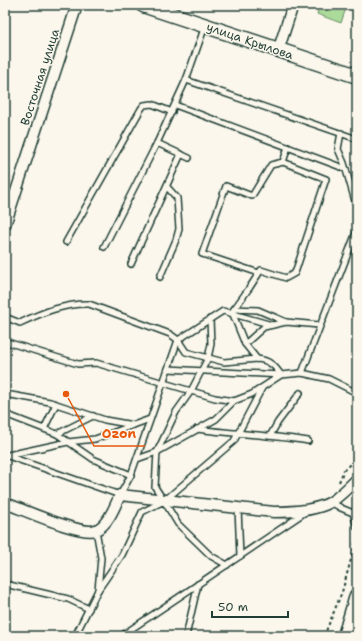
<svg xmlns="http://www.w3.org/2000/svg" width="362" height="641" viewBox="0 0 362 641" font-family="'Shantell Sans',sans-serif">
  <rect width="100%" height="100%" fill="#fbf7ec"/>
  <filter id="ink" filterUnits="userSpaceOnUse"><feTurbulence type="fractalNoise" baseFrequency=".025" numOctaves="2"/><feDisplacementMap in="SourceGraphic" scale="8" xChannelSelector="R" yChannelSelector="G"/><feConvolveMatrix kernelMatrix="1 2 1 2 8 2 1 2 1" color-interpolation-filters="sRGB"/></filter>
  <g filter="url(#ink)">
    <polygon fill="#acda9a" stroke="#668c67" points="320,5 347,5 341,23 317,14"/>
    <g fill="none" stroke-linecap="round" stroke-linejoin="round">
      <defs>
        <g id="lane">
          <polyline points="205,26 186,80 357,139"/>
          <polyline points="175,105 346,169"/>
          <polyline points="341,133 338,149 344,163 357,208"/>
          <polyline points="157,143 189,158"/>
          <polyline points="283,162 288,147"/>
          <polyline points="66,242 141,109 144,105 152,104 172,112"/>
          <polyline points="104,247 157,143 186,80"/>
          <polyline points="131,264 181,154"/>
          <polyline points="160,277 176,240 179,229 177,198 167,187"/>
          <polyline points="234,309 258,310 286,322"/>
          <polyline points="232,312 250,287 261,270 286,278 295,273 326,179 283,162 271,165 252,196 226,186 202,254 259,273"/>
          <polyline points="232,312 245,344 257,359"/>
          <path d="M 5,317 L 20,323 C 41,313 65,303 89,304 L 170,334 L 178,340 L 186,352 L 224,362 L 257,359 C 269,360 275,366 281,375 L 168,369"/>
          <polyline points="210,319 211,344 208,358 191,391 176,412 157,452 155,487 164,501 234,441 262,388"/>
          <polyline points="5,340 7,342 78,364 96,363 191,391 215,398 234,401 252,394 281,375 302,373 329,379 357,393"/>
          <polyline points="245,344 264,327 286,322 319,325"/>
          <polyline points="302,373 357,230 357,220"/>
          <polyline points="5,398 11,395 50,402 105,420 133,425"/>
          <polyline points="5,414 57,434 93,459 131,475"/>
          <polyline points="44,429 56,404"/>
          <path d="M 197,429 C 234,434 271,435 308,441"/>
          <polyline points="57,434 93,416"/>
          <polyline points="270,436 278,422 300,393"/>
          <polyline points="5,455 120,495 131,475 178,340 223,311 272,325"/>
          <polyline points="8,455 68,442 95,439 150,419"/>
          <polyline points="137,459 157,452 216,419 234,401"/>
          <polyline points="331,502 341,508 353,513 357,527"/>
          <polyline points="238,508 240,556"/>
          <polyline points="5,584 68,599 89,609"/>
          <polyline points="98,590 122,555 142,512 164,501 178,524 211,556 227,565"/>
          <polyline points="75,636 98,590 101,558 96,530"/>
          <polyline points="121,636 304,513"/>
          <polyline points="186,636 198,584"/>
        </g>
        <g id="street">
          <polyline points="278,51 293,5"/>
          <polyline points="5,225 77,5"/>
          <path d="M 5,503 C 22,509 81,536 96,530 C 108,525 115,506 120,495 L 274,512 C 292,512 315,511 331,502 C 340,496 349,487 357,479"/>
        </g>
        <g id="secondary">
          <polyline points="143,5 357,76"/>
          <polyline points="345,636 357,596"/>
        </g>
      </defs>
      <use href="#lane" stroke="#1f3d34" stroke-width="8"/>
      <use href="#street" stroke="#1f3d34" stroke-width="13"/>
      <use href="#secondary" stroke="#1f3d34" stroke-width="17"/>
      <g stroke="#1f3d34" stroke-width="2" stroke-dasharray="3 3" stroke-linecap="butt">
        <polyline points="339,482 344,470 357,457"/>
        <polyline points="324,636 342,592 357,538"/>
      </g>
      <use href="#lane" stroke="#fbf7ec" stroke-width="5"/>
      <use href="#street" stroke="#fbf7ec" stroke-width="10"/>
      <use href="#secondary" stroke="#fbf7ec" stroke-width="14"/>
    </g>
  </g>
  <g text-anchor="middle" stroke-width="3" stroke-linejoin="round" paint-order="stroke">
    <g font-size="12" fill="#1f3d34" stroke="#fbf7ec">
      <text transform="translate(250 41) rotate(19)" y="4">улица Крылова</text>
      <text transform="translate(40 77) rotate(-72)" y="4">Восточная улица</text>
    </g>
  </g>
  <path fill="none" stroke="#e8590c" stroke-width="1.5" d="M66 394L94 446H145"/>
  <circle fill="#e8590c" stroke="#fbf7ec" stroke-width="1.5" cx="66" cy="394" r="4"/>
  <g font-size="13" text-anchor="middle" font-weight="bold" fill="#e8590c" stroke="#fbf7ec" stroke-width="3" stroke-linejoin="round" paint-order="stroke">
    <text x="119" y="438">Ozon</text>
  </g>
  <rect width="362" height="641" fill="none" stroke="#fbf7ec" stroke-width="20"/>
  <rect x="10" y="10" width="342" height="621" fill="none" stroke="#1f3d34" stroke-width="1.5" filter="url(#ink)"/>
  <path d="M212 611v6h76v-6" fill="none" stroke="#1f3d34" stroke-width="2"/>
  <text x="218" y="611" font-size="12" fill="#1f3d34" stroke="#fbf7ec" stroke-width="3" paint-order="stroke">50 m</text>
</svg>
